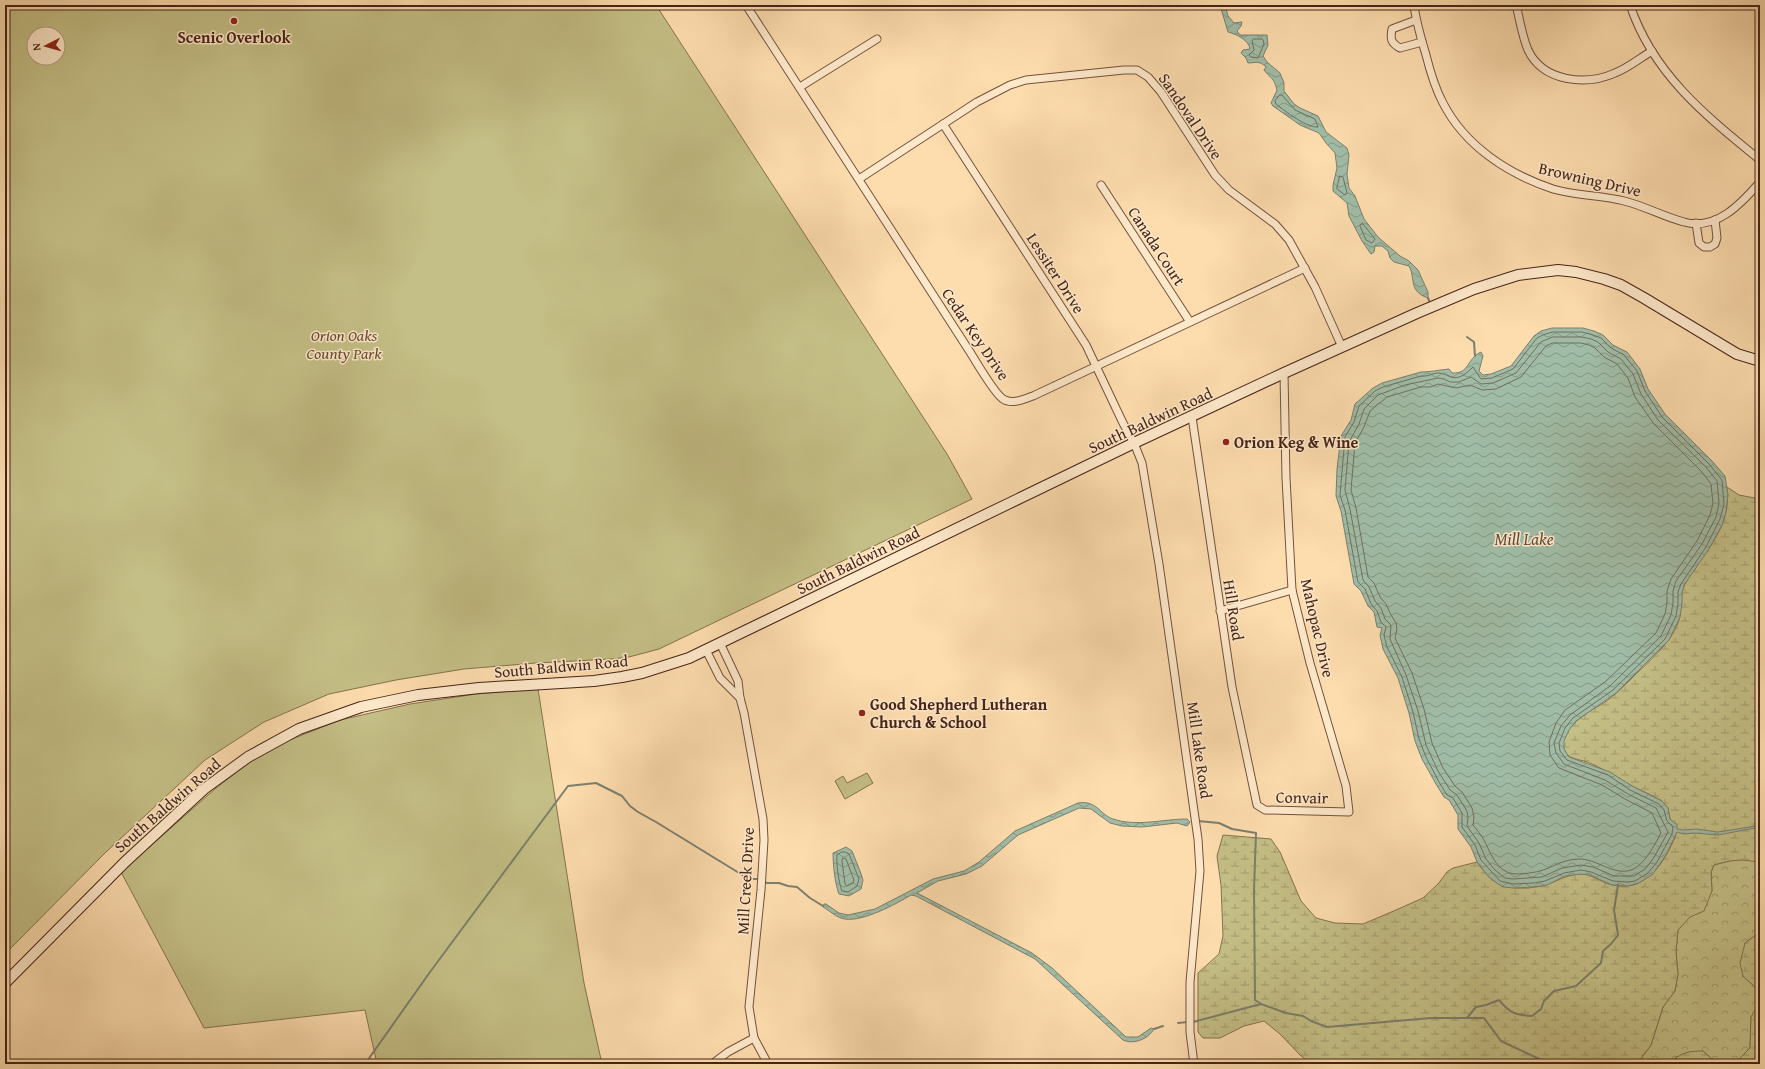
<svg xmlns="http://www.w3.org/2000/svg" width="1765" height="1069" viewBox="0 0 1765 1069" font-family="'Gentium Book Plus',serif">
  <defs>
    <pattern id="forest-crowns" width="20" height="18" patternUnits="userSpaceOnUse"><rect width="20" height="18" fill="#c4bf86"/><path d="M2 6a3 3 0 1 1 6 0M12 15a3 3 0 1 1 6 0" fill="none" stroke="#a19b6d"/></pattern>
    <pattern id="wetland-marsh" width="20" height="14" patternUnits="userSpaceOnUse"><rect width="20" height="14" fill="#c4bf86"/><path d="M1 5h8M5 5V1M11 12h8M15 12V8" fill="none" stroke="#a19b6d"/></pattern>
    <pattern id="water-waves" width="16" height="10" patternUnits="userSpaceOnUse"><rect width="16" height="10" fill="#a0bca6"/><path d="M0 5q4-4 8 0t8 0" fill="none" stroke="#849986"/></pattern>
  </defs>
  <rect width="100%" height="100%" fill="#fddcae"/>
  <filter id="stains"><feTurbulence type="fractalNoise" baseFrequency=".005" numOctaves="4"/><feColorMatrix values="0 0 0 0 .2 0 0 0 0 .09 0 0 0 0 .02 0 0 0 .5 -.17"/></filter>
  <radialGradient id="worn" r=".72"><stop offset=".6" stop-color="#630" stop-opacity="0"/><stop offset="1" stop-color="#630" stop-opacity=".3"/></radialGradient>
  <g fill="#c4bf86" stroke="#84724e" fill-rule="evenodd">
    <path d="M 5,5 L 656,5 L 947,454 L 972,499 L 659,649 L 629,657 L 612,659 L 536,663 L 464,669 L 396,680 L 329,694 L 264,722 L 205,760 L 105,853 L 5,954 ZM 34,34 L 58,34 L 58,58 L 34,58 Z"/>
    <polygon points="538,689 584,983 602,1064 377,1064 365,1010 204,1028 121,872 216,788 267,749 340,720 410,704 476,694"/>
    <polygon points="867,773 873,783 845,799 835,781 843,776 847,783"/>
  </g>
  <polygon fill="url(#forest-crowns)" stroke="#84724e" points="1735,859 1748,859 1760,863 1760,932 1745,943 1743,976 1755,987 1760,1002 1751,1017 1750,1048 1736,1062 1713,1060 1703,1051 1676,1057 1671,1064 1637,1064 1651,1045 1663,1007 1675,991 1678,974 1676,952 1678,930 1712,891 1711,872 1714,865"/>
  <g fill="url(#wetland-marsh)" stroke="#84724e">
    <path d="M 1727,487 L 1739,495 L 1760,499 L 1760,863 C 1743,858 1731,860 1714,865 L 1711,872 L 1712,891 L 1704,911 L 1690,917 L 1678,930 L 1676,952 L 1678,974 L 1675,991 L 1663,1007 L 1651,1045 L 1637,1064 L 1311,1064 L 1300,1055 L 1280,1034 L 1264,1021 L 1244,1026 L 1220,1038 L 1203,1038 L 1198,1032 L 1198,973 L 1219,954 L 1223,936 L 1221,885 L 1217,856 L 1223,835 L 1271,839 L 1280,852 L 1301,901 L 1316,918 L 1335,923 L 1363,924 L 1396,910 L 1423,898 L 1438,884 L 1447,872 L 1453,868 L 1477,862 C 1492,884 1502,889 1528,888 C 1534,887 1540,887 1546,885 C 1557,881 1565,876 1577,874 C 1588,873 1596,879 1606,883 C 1636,894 1656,875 1669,850 C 1672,844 1676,837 1677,830 L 1670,819 L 1668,808 L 1662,801 C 1652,795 1642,791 1632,786 C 1617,778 1603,768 1587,762 C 1578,759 1567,759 1564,749 C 1557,728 1591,711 1605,702 C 1614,696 1624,686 1632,678 C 1647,663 1671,643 1678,623 C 1683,610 1679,595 1685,584 C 1703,551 1732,530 1727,487 Z"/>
    <path d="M 1760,932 L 1760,1064 L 1671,1064 C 1679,1052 1690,1051 1703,1051 L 1713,1060 L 1736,1062 L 1750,1048 L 1751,1017 L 1760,1002 L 1755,987 L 1743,976 L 1740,963 L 1745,943 Z"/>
  </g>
  <g fill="url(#water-waves)" stroke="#7c7f6d">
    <path d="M 1220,5 L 1225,5 L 1228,16 L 1234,23 L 1242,22 L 1241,26 L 1237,31 L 1240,35 L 1267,35 L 1268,45 L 1263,56 L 1267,62 L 1280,73 L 1284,83 L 1284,91 L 1294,104 L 1300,108 L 1318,116 L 1326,132 L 1347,148 L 1349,155 L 1347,174 L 1349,188 L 1355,196 L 1364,219 L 1378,237 L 1400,256 L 1409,261 L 1418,270 L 1428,292 L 1428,298 C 1408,291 1416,279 1409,266 L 1394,262 L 1390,258 L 1388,251 L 1382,246 L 1375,246 L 1374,252 L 1371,254 L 1362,241 L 1349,216 L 1347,203 L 1333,191 L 1333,185 L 1337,168 L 1335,153 L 1326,143 L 1319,133 L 1300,125 L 1273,106 L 1271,103 L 1277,90 C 1274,77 1270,78 1264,70 L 1266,67 C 1259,60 1255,63 1248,63 L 1246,58 L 1241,53 L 1243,50 L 1250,49 C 1249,40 1236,34 1228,32 Z"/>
    <path d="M 1552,328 L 1583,328 L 1594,331 L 1603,335 L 1613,345 L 1627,352 L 1640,369 L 1648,389 L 1665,414 L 1712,461 L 1725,476 L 1728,495 L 1726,512 L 1722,525 L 1709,549 L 1684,585 L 1682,593 L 1682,604 L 1680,617 L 1669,640 L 1616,693 L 1576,721 L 1569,730 L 1564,741 L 1564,749 L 1569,757 L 1610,772 L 1632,786 L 1662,801 L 1668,808 L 1670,819 L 1677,825 L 1677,829 L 1684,830 L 1696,829 L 1718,832 L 1750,827 L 1760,824 L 1760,827 L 1718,835 L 1695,833 L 1684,834 L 1677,832 L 1666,855 L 1652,875 L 1637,884 L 1628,886 L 1612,885 L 1590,875 L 1581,874 L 1565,876 L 1547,885 L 1534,887 L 1513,888 L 1504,887 L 1498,884 L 1488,876 L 1477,862 L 1471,847 L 1458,829 L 1458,815 L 1449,800 L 1444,797 L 1436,784 L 1422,759 L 1415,741 L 1409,713 L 1398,678 L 1383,649 L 1380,635 L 1382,628 L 1377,627 L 1374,612 L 1368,606 L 1361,591 L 1354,584 L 1341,511 L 1336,496 L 1337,469 L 1341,436 L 1351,420 L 1355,404 L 1373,388 L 1382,383 L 1421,372 C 1430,372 1439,370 1449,369 L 1452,373 C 1470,374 1466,359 1481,352 L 1483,356 L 1479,371 L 1483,375 L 1491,374 L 1511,366 L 1534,336 L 1541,331 Z"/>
    <path d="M 1078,803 C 1097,800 1099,814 1113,819 C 1137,827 1163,819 1187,819 L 1190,822 L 1187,826 L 1177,823 L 1142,827 L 1122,826 L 1110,823 L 1091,809 L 1079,808 L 1018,835 L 982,866 L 966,874 L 938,881 L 917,893 L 1032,953 L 1052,968 L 1126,1037 L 1138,1037 L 1151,1028 L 1154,1029 C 1148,1039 1134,1045 1123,1040 L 1035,959 L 916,896 L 911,895 C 896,904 863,922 845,919 C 837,918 830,911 823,907 L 824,904 L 826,904 L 839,913 L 848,915 L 875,909 L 933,879 L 964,871 L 979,862 L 1015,831 Z"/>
    <path d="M 846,847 L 852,851 L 860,871 L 863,880 L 861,889 L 849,896 L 839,894 C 835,884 833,865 833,853 Z"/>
  </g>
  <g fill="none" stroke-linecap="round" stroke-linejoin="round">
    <g stroke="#72705e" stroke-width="1">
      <polygon points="1254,39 1262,39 1263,40 1264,44 1258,58 1251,57 1249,55 1254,50 1252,41"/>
      <path d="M 1280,95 L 1282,95 L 1295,110 L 1315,119 L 1318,127 C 1307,128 1285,111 1276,104 L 1275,101 Z"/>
      <polygon points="1340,176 1343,177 1347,193 1345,195 1337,189"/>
      <polygon points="1361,224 1363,224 1375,239 1372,243 1366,240 1360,226"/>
      <path d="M 1553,332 L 1582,332 L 1593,335 L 1601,338 L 1611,348 L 1624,355 L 1637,371 L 1645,391 L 1662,417 L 1709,464 L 1722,480 L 1724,504 L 1720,519 L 1706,547 L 1681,584 L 1678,592 L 1678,604 L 1676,616 L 1665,639 L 1613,690 L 1573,718 L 1565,728 L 1559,743 L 1560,751 L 1567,760 L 1608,775 L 1630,790 L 1659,804 L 1664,810 L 1667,821 L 1673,827 L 1672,834 L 1657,862 L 1648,873 L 1635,881 L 1628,882 L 1613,881 L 1591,872 L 1581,870 L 1564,873 L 1545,881 L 1534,883 L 1513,884 L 1500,881 L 1481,860 L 1475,845 L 1462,827 L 1462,813 L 1453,798 L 1447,795 L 1439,782 L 1426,757 L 1419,739 L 1413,712 L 1402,677 L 1387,647 L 1384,635 L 1386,627 L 1381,622 L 1377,611 L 1371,604 L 1365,589 L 1358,582 L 1345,510 L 1340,495 L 1345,437 L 1354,422 L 1359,406 L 1375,391 L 1383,387 L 1421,376 C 1428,377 1432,373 1439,373 C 1445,374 1446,375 1451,377 C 1460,380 1468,372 1473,367 L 1481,379 L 1492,378 L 1513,369 L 1537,338 L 1543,335 Z"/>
      <polygon points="1553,337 1582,337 1591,339 1598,342 1608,352 1621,359 1633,374 1641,394 1658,420 1706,467 1717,481 1719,503 1716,517 1702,544 1676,581 1673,591 1673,603 1671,615 1661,636 1610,686 1570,715 1561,726 1554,743 1556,753 1564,764 1605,780 1628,794 1656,808 1668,832 1653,859 1645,869 1634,876 1614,876 1593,867 1581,865 1562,868 1542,877 1513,879 1505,878 1495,870 1486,859 1479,843 1467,826 1468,818 1467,811 1457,795 1450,790 1438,771 1426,745 1418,711 1406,675 1390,639 1391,625 1385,619 1381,608 1375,601 1369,587 1363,580 1350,509 1345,490 1349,442 1359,424 1364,409 1378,395 1405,385 1438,378 1444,379 1450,382 1459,382 1471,377 1481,384 1493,383 1516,373 1541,342"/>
      <path d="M 1553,343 L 1581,343 L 1589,345 L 1595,348 L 1604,357 L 1617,364 L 1628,378 L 1635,397 L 1654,424 L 1701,471 L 1711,484 L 1713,503 L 1710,515 L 1697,541 L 1671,579 L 1667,591 L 1667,603 L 1665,614 L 1656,633 L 1605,682 L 1565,710 L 1556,723 L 1549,742 L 1550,755 L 1559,768 L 1602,785 L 1625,799 L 1652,813 L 1661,833 C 1655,844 1644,866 1631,870 C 1613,876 1596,858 1578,859 C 1561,860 1554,867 1540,871 C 1532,873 1514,876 1507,872 C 1494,866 1490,851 1484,840 C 1481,835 1477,830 1473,825 L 1474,817 L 1472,808 L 1462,792 L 1455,786 L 1443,768 L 1432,743 L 1424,709 L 1412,673 L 1395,638 L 1397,629 L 1396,623 L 1391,615 L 1386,604 L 1380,597 L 1374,583 L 1368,577 L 1356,508 L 1351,490 L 1355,443 L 1364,427 L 1370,411 L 1387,397 L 1421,387 L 1430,387 L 1438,384 L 1456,388 L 1470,385 L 1482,390 L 1496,389 L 1521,377 L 1546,346 Z"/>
      <path d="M 842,852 L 845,852 L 849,854 L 859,879 L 857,886 L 848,892 L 842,891 C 839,884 836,863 837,855 Z"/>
      <polygon points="843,858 846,859 854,880 853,883 847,886 845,884 842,861"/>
    </g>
    <g stroke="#7c7f6d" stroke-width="2">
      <polyline points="1428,298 1431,305"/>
      <polyline points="1467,337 1474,342 1475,356"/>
      <polyline points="1198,821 1219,823 1232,829 1256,833 1254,889 1255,1000 1261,1004 1286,1013 1303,1016 1311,1021 1327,1027 1431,1018 1484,1018 1501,1041 1550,1064"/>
      <polyline points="764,882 767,883 779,883 788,886 797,887 810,898 823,906"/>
      <path d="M 1467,1018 L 1476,1007 L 1486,1005 L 1499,1000 C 1510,1013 1515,1015 1532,1016 L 1541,1009 L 1544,1001 L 1554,991 L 1576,986 L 1601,963 L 1603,951 L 1611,944 L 1618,935 L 1614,910 L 1618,885"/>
      <polyline points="1193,1022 1261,1004"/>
      <polyline points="1178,1023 1188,1022"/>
      <polyline points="1154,1029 1163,1026"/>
      <polyline points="365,1064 430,972 568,786 596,783 622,796 630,806 638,812 656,822 744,876 750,879 760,879"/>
    </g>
    <defs>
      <g id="minor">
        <path d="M 746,5 L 970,352 C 977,363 994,393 1003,399 C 1012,405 1024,399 1033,396 L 1305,268"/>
        <path d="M 1414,5 C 1416,22 1421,38 1426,55 C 1430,71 1435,88 1443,103 C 1465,146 1508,174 1553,189 C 1576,196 1601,195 1624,201 C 1645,206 1664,217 1684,222 C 1716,231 1741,204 1760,182"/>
        <path d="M 1516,5 C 1520,20 1522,36 1528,50 C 1543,82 1586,86 1615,73 C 1628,68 1640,58 1652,51"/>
        <path d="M 1630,5 C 1653,74 1706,116 1760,160"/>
        <path d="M 1416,20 L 1392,29 C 1390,39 1391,43 1400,48 L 1422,42"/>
        <polyline points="800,87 877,39"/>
        <polyline points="943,124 1086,345 1123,423 1134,443 1142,463 1159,564 1198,839 1200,871 1190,982 1190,1032 1194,1064"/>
        <polyline points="859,179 977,102 1010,85 1026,80 1124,70 1137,70 1148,77 1161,92 1215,175 1229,190 1275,224 1289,240 1315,287 1342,347"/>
        <polyline points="1101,185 1190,322"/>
        <polyline points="1696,223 1699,243 1704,247 1710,247 1715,244 1717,238 1715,220"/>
        <polyline points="1192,417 1232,687 1257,805 1265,810 1349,812 1346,786 1310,663 1292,590 1286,478 1284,373"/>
        <polyline points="1220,611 1292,590"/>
        <polyline points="720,643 738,681 740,698 744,713 763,819 764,840 761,890 749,1007 754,1038 768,1064"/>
        <polyline points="706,650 720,678 740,698"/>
        <polyline points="712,1064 728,1052 754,1038"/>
      </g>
      <polyline id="secondary" points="5,983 125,862 204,789 248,757 299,729 361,707 418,695 479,688 594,681 622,677 642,673 689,658 1134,443 1284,373 1417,313 1474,289 1518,275 1558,270 1576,272 1604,279 1621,285 1644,298 1737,354 1760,361"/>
    </defs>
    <use href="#minor" stroke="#73523d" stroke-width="9"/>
    <use href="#secondary" stroke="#452417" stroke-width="12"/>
    <use href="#minor" stroke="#fee8ca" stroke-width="7"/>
    <use href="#secondary" stroke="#fee8ca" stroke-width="10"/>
  </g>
  <g fill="#8f2418" stroke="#fee8ca" stroke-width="1.5">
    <circle cx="234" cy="21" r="4"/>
    <circle cx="1226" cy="442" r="4"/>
    <circle cx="862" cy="713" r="4"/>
  </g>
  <g text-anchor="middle" stroke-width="3" stroke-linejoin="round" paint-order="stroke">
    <g font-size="16" font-weight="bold" fill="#452417" stroke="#fee8ca" text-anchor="start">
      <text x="234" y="43" text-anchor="middle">Scenic Overlook</text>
      <text x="1234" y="448">Orion Keg &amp; Wine</text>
      <text x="870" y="710">Good Shepherd Lutheran<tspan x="870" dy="18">Church &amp; School</tspan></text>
    </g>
    <g font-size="16" fill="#452417" stroke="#fee8ca">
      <text transform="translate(1191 116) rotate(56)" y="6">Sandoval Drive</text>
      <text transform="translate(1590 179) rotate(13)" y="6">Browning Drive</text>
      <text transform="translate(1157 246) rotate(57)" y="6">Canada Court</text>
      <text transform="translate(1056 273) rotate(57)" y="6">Lessiter Drive</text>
      <text transform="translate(976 334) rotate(56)" y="6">Cedar Key Drive</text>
      <text transform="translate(1150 420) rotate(-25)" y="6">South Baldwin Road</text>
      <text transform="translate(858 560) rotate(-26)" y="6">South Baldwin Road</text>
      <text transform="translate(1234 610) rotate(81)" y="6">Hill Road</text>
      <text transform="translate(1318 628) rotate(77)" y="6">Mahopac Drive</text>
      <text transform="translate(561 666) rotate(-5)" y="6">South Baldwin Road</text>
      <text transform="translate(1200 750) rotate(82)" y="6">Mill Lake Road</text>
      <text transform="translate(1302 797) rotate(1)" y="6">Convair</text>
      <text transform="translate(167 805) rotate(-41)" y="6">South Baldwin Road</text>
      <text transform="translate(745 881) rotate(-87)" y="6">Mill Creek Drive</text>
    </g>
    <g font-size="16" font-style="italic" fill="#654b33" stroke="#fee8ca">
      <text x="344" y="341">Orion Oaks<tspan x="344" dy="18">County Park</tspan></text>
    </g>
    <g font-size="17" font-style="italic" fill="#5c4a3b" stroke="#fee8ca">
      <text x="1524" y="545">Mill Lake</text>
    </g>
  </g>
  <rect width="1765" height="1069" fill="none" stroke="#fddcae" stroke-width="20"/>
  <rect x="6" y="6" width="1753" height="1057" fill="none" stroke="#452417" stroke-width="2"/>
  <rect x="10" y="10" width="1745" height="1049" fill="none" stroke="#452417"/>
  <g transform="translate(46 46) rotate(264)"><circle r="19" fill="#fee8ca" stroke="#b49a82"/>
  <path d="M0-3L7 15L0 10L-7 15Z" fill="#8f2418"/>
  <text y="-6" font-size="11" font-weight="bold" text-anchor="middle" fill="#452417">N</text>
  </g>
  <rect width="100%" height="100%" filter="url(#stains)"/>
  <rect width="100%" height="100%" fill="url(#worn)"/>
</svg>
